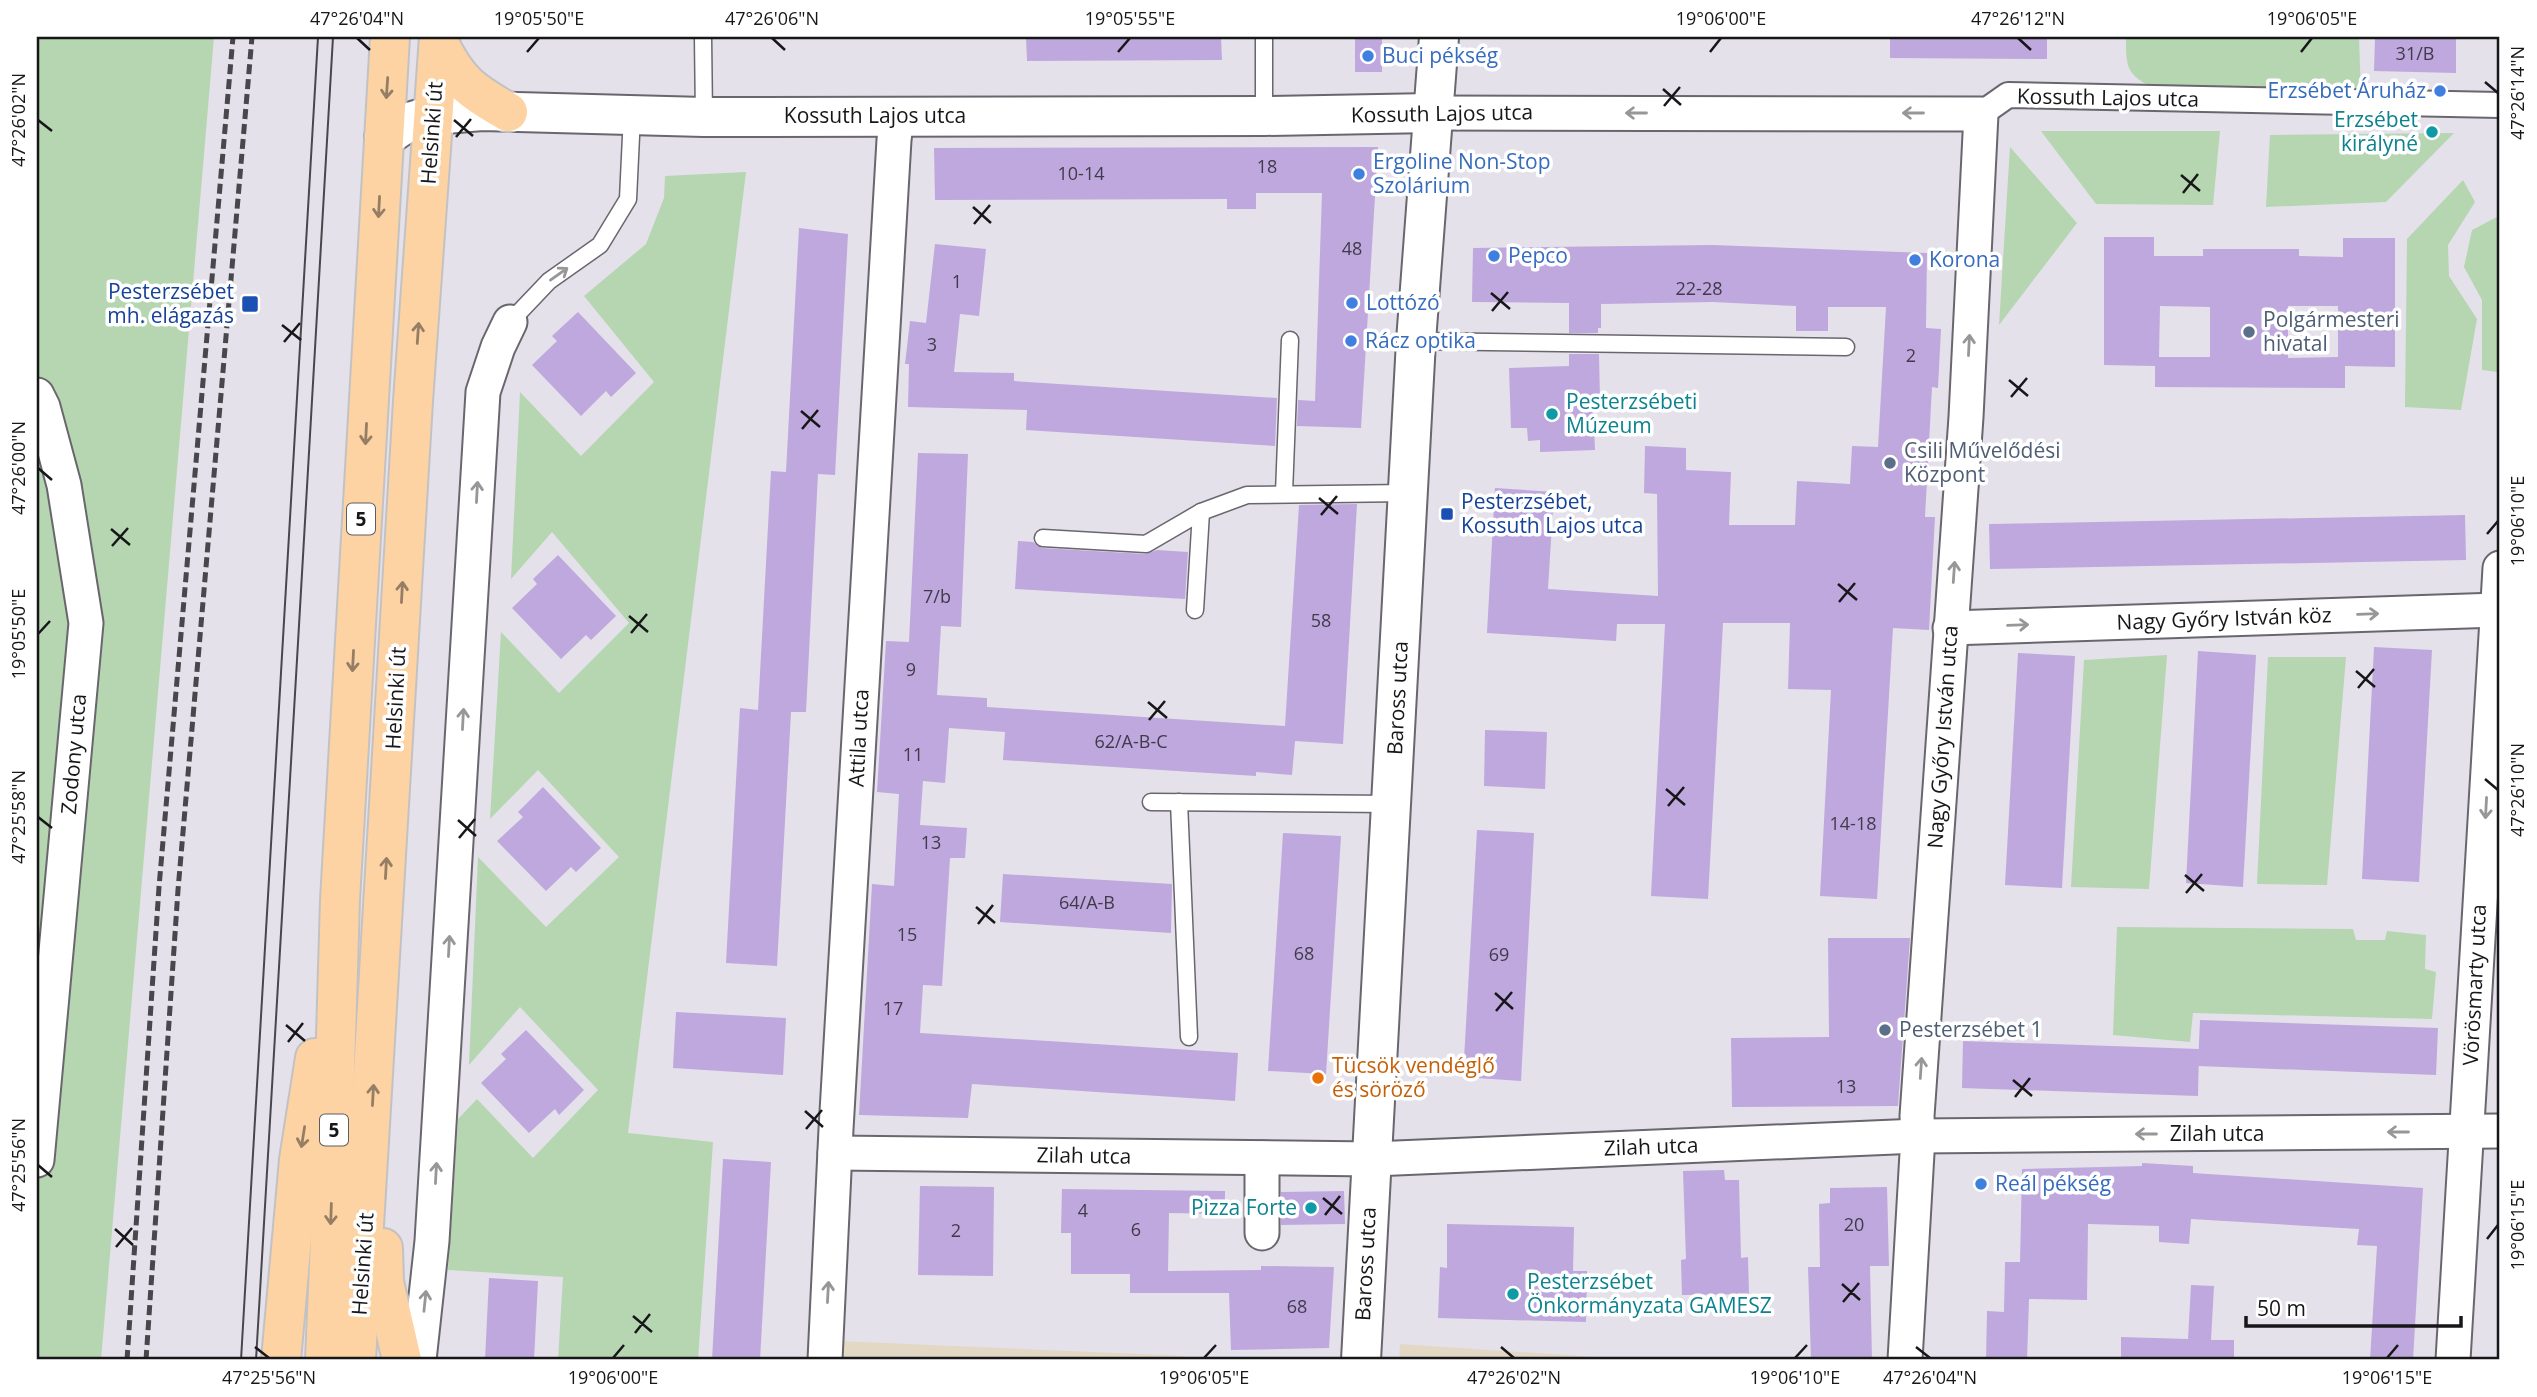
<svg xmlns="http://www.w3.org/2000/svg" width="2537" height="1397" viewBox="0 0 2537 1397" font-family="'Open Sans',sans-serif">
  <rect width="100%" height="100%" fill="#e4e1ea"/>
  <g fill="#e2d8c3">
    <polygon points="838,1341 1185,1356 1185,1360 837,1360"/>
    <polygon points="1400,1344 1625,1359 1625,1360 1399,1360"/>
  </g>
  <g fill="#b5d6b1">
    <polygon points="37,37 214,37 101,1360 37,1360"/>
    <path d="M 2126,37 L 2359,37 L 2361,97 L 2156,89 C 2126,75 2126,68 2126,37 Z"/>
    <polygon points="2041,131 2220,131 2213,205 2096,204"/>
    <polygon points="2454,133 2386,202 2266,207 2270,135"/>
    <polygon points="2010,147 2077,223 1999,325"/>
    <polygon points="746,172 628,1133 713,1142 698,1360 558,1360 563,1277 448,1270 458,1119 477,1099 533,1158 598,1090 520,1007 469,1065 478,857 546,927 619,857 538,770 490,819 501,632 559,693 629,623 552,532 511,579 520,392 581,456 654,382 584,296 646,244 664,198 665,176"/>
    <polygon points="2463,180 2475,202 2448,245 2449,276 2477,319 2461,410 2405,407 2407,239"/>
    <polygon points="2497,217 2500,217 2500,370 2498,372 2482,370 2482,300 2464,267 2472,230"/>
    <polygon points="2167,655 2149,889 2071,887 2084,660"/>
    <polygon points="2268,657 2346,657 2327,885 2257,884"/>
    <polygon points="2117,927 2353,929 2356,940 2385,940 2387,931 2426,935 2425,969 2436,972 2432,1019 2193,1013 2190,1042 2113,1035"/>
  </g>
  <g fill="#bea8de" fill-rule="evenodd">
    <polygon points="1026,37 1221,37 1222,60 1027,61"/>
    <polygon points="1890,37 2047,37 2047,59 1890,58"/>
    <polygon points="2375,37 2456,37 2456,73 2374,71"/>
    <rect x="1355" y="39" width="27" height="33"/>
    <polygon points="1378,147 1361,428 1297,426 1298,400 1315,401 1322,193 1256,193 1256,209 1227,209 1227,199 935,200 934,148"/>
    <polygon points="799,228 848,234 835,475 818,474 806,712 791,712 777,966 726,963 740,708 758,710 771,471 786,472"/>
    <path d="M 2104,237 L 2154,237 L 2154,256 L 2203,256 L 2203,249 L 2299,249 L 2299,256 L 2343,257 L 2343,238 L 2395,238 L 2395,367 L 2345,366 L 2345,388 L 2155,387 L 2155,366 L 2104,365 ZM 2160,306 L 2210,307 L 2210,357 L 2159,357 ZM 2288,306 L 2338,306 L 2338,357 L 2288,358 Z"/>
    <polygon points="935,244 986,249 979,316 960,314 954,372 1014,373 1014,381 1277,398 1275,446 1026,430 1027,410 908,407 909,364 905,364 910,321 926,323"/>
    <polygon points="1713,245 1927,253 1926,328 1941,329 1938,388 1932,387 1925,517 1935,517 1929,630 1893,628 1877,899 1820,896 1831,690 1788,689 1790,623 1723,623 1708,899 1651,896 1665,624 1617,624 1616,641 1487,633 1495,488 1554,492 1548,589 1658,596 1657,494 1644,493 1645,446 1686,448 1686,470 1731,472 1729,525 1795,525 1797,481 1850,484 1852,446 1878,447 1886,307 1828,307 1828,331 1796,331 1796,306 1712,302 1601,304 1601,328 1598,328 1598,333 1569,333 1569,303 1472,302 1473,248"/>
    <polygon points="578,312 636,373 611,397 606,391 581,416 532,365 557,341 552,336"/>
    <polygon points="1569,354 1599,354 1600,401 1593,401 1595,450 1540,452 1540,440 1528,441 1527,428 1511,428 1509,368 1569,366"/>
    <polygon points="918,453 968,454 961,627 941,626 937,695 987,698 987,707 1285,726 1299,505 1357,504 1343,744 1295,741 1292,775 1256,772 1256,776 1003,760 1005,732 949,728 945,783 923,781 920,825 967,828 965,858 950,858 942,986 923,985 920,1033 1238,1053 1235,1101 972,1084 968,1118 859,1115 872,884 894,886 899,794 877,792 886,641 909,642"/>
    <polygon points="2465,515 2466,560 1990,569 1989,524"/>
    <polygon points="1018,541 1033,542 1042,548 1145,554 1157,550 1188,552 1185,599 1015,589"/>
    <polygon points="558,555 616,616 591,640 586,635 561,659 512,608 537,584 533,579"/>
    <polygon points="2374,647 2432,650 2419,882 2362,879"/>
    <polygon points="2198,651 2256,655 2243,887 2186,883"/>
    <polygon points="2018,653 2075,656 2062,888 2005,885"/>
    <polygon points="1485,730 1547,732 1545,789 1484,786"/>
    <polygon points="543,787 601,848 576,872 571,867 546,891 497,841 523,817 518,812"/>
    <polygon points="1477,830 1534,833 1521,1081 1463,1077"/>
    <polygon points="1283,833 1341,836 1326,1074 1268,1071"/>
    <polygon points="1003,874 1172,884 1171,933 1000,922"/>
    <polygon points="1828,938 1910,938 1898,1106 1732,1107 1731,1038 1829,1037"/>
    <polygon points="676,1012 786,1018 783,1075 673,1068"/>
    <polygon points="2200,1020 2438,1028 2436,1075 2198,1066"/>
    <polygon points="526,1030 584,1090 559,1115 555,1109 529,1133 481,1083 506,1059 501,1054"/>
    <polygon points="1963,1041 2199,1049 2198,1096 1962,1088"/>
    <polygon points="723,1159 771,1162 760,1360 712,1360"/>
    <polygon points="2142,1163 2193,1166 2193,1173 2423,1188 2413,1360 2370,1360 2377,1246 2357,1245 2359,1229 2191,1219 2189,1244 2159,1242 2159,1226 2088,1224 2087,1300 2029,1299 2027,1360 1986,1360 1987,1311 2004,1312 2005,1262 2020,1262 2022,1169 2142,1166"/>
    <polygon points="1724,1170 1725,1180 1739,1180 1741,1258 1748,1257 1749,1294 1682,1295 1681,1260 1686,1259 1683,1171"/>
    <polygon points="920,1186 994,1187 993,1276 918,1275"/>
    <polygon points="1887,1187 1889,1266 1870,1266 1872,1360 1811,1360 1808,1267 1820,1267 1819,1204 1830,1203 1830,1188"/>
    <polygon points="1062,1189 1225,1191 1225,1214 1169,1213 1168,1271 1261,1270 1261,1266 1334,1267 1329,1348 1231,1350 1229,1293 1130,1293 1130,1274 1071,1274 1071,1233 1061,1233"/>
    <polygon points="1344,1191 1345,1224 1281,1225 1281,1192"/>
    <polygon points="1447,1224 1574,1227 1573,1271 1587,1271 1586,1322 1438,1318 1440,1267 1447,1268"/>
    <polygon points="489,1278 538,1281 534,1360 485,1360"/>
    <polygon points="2191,1285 2214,1286 2211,1340 2234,1340 2234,1360 2121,1360 2121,1337 2188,1339"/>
  </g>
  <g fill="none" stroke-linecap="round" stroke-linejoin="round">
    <defs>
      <g id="service">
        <polyline points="703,37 704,117"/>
        <polyline points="1264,116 1264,37"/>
        <polyline points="510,322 549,281 600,245 628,199 632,115"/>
        <polyline points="1416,341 1846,347"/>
        <polyline points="1284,493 1290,340"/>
        <polyline points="1043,538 1146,544 1201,512 1247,495 1408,493"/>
        <polyline points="1195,610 1201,512"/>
        <polyline points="1151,802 1392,804"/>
        <polyline points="1179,802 1189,1037"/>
      </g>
      <polyline id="pedestrian" points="1981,114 2008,95 2500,105"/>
      <g id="minor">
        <polyline points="1432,113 1981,114 1966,417 1917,1116 1918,1136 1905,1360"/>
        <polyline points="37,395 43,407 64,485 86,623 37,1160"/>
        <polyline points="1950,628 2498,610"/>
        <polyline points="835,1153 1373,1159 1918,1136 2500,1131"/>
        <polyline points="1262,1158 1262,1233"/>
        <polyline points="419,1360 432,1241 483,392 498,347 510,322"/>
        <polyline points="825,1360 836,1129 894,140 897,116"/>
        <polyline points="2453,1360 2500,568"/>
      </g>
      <g id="tertiary">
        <polyline points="384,138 406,123 433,115 482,111 704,117 1264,116 1432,113"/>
        <polyline points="1361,1360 1416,341 1439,37"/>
      </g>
      <g id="primary">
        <path d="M 439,43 C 458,82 471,91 508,112"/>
        <polyline points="383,1248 384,1282 402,1360"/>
        <polyline points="281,1360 299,1160 315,1058"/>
        <polyline points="325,1360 330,1240 340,900 390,37"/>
        <polyline points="356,1360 413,401 439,37"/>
      </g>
    </defs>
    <use href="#service" stroke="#69666d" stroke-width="19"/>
    <use href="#pedestrian" stroke="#69666d" stroke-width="28"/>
    <use href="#minor" stroke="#69666d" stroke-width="37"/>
    <use href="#tertiary" stroke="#69666d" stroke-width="42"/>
    <use href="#primary" stroke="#c3c2c3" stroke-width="42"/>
    <use href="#service" stroke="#fff" stroke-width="16"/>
    <use href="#pedestrian" stroke="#fff" stroke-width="24"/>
    <use href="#minor" stroke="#fff" stroke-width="33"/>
    <use href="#tertiary" stroke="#fff" stroke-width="38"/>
    <use href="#primary" stroke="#fed3a3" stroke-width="38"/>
    <g stroke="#48474b" stroke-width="2">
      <polyline points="241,1360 318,37"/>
      <path d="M 256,1360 C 284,919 306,478 333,37"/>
    </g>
    <g stroke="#48474b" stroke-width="5" stroke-dasharray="10 5" stroke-linecap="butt">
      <polyline points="127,1360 159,887 233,37"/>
      <polyline points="146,1360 178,890 252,37"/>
    </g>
  </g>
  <defs><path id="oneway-shaft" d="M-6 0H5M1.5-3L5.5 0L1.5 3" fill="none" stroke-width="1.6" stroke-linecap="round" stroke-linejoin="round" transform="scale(1.75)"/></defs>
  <g stroke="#967e65">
    <use href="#oneway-shaft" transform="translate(387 88) rotate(94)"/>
    <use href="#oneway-shaft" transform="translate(379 207) rotate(93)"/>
    <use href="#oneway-shaft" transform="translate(418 333) rotate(-86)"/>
    <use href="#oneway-shaft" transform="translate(366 434) rotate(93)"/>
    <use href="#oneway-shaft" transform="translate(402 592) rotate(-87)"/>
    <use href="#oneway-shaft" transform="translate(353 661) rotate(93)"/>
    <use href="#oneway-shaft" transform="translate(386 868) rotate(-87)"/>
    <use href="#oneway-shaft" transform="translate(373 1095) rotate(-87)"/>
    <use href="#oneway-shaft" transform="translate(303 1137) rotate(99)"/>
    <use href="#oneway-shaft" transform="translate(331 1214) rotate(92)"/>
  </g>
  <g stroke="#979698">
    <use href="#oneway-shaft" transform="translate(1636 113) rotate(180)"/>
    <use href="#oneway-shaft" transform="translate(1913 113) rotate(180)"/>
    <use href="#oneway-shaft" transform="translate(559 274) rotate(-35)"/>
    <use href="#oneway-shaft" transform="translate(1969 345) rotate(-87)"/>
    <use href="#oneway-shaft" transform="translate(477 492) rotate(-87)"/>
    <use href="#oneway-shaft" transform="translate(1954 572) rotate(-86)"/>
    <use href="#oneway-shaft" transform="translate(2368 614) rotate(-2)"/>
    <use href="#oneway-shaft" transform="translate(2018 625) rotate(-2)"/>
    <use href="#oneway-shaft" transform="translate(463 719) rotate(-87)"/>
    <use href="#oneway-shaft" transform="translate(2486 808) rotate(93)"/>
    <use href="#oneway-shaft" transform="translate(449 946) rotate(-87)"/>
    <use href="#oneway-shaft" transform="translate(1921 1068) rotate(-86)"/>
    <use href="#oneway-shaft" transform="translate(2398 1132) rotate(180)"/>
    <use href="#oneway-shaft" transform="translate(2146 1134) rotate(180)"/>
    <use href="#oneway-shaft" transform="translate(436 1173) rotate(-87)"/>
    <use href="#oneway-shaft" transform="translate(828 1292) rotate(-87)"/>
    <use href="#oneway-shaft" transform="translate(425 1301) rotate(-84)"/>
  </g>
  <path fill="none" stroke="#171619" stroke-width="2.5" d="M 357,38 L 370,50M 772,38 L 785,50M 2018,38 L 2031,50M 527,52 L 539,38M 1118,52 L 1130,38M 1710,52 L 1721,38M 2301,52 L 2312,38M 2485,82 L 2498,93M 1663,89 L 1681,105M 1664,106 L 1680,87M 38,120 L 52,131M 454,120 L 473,136M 456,137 L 471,119M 2181,175 L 2200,191M 2183,193 L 2198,174M 973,207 L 991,223M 974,224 L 990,205M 1491,293 L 1510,309M 1492,311 L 1508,292M 282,325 L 301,340M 284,342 L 300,323M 2009,380 L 2028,396M 2011,397 L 2027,378M 801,411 L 820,427M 802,429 L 818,410M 38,468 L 52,480M 1319,498 L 1338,514M 1321,515 L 1337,496M 111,529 L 130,545M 2487,534 L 2498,521M 112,546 L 128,528M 1838,584 L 1857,600M 1839,602 L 1855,583M 629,616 L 648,632M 631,633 L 647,614M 38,634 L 50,621M 2356,671 L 2375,687M 2358,688 L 2374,669M 1148,702 L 1167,718M 1149,720 L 1165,701M 2485,779 L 2498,790M 1666,789 L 1685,805M 1668,806 L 1684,787M 38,817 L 52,828M 458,820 L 476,836M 459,838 L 475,819M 2185,875 L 2204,891M 2186,893 L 2202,874M 976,907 L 995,923M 978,924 L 993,905M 1495,993 L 1513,1009M 1496,1011 L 1512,992M 286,1025 L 305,1041M 288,1042 L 303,1023M 2013,1080 L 2032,1096M 2015,1097 L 2030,1078M 805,1111 L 823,1127M 806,1129 L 822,1110M 38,1165 L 52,1177M 1323,1198 L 1342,1214M 1325,1215 L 1340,1196M 115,1229 L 133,1245M 2487,1239 L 2498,1225M 116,1247 L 132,1228M 1842,1284 L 1860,1300M 1843,1302 L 1859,1283M 633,1316 L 652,1332M 635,1333 L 650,1314M 255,1347 L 269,1358M 1501,1347 L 1514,1358M 1916,1347 L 1930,1358M 613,1358 L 624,1345M 1204,1358 L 1216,1345M 1795,1358 L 1807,1345M 2387,1358 L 2398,1345"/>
  <g fill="#3f7fe0" stroke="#fff" stroke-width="2.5">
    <circle cx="1368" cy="56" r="7"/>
    <circle cx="2440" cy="91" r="7"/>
    <circle cx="1359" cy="174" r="7"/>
    <circle cx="1494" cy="256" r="7"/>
    <circle cx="1915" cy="260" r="7"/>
    <circle cx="1352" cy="303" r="7"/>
    <circle cx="1351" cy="341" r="7"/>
    <circle cx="1981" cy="1184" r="7"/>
  </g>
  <g fill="#0f9aa8" stroke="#fff" stroke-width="2.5">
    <circle cx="2432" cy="132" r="7"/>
    <circle cx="1552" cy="414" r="7"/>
    <circle cx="1311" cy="1208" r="7"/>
    <circle cx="1513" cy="1294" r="7"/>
  </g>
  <g fill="#1a4fb4" stroke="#fff" stroke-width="2.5">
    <rect x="241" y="295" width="18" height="18" rx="3.5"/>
    <rect x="1440" y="507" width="14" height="14" rx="3.5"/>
  </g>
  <g fill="#5c6f8a" stroke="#fff" stroke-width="2.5">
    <circle cx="2249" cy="332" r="7"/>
    <circle cx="1890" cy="463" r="7"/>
    <circle cx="1885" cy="1030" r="7"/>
  </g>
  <circle fill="#e8710a" stroke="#fff" stroke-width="2.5" cx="1318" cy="1078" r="7"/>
  <g text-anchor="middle" stroke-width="7" stroke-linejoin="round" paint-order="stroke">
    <g font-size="18" fill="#413a4a">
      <text x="2415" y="60">31/B</text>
      <text x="1267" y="173">18</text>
      <text x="1081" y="180">10-14</text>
      <text x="1352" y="255">48</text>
      <text x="957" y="288">1</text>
      <text x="1699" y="295">22-28</text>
      <text x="932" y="351">3</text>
      <text x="1911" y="362">2</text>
      <text x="937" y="603">7/b</text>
      <text x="1321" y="627">58</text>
      <text x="911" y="676">9</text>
      <text x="1131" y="748">62/A-B-C</text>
      <text x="913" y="761">11</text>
      <text x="1853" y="830">14-18</text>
      <text x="931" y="849">13</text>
      <text x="1087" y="909">64/A-B</text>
      <text x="907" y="941">15</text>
      <text x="1304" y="960">68</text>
      <text x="1499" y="961">69</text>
      <text x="893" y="1015">17</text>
      <text x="1846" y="1093">13</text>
      <text x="1083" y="1217">4</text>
      <text x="1854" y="1231">20</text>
      <text x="1136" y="1236">6</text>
      <text x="956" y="1237">2</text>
      <text x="1297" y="1313">68</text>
    </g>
    <g fill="#fff" stroke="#5d5c5e" stroke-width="2">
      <rect x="347" y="503.5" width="28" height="31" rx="5"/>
      <rect x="320" y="1114.5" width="28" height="31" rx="5"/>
    </g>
    <g font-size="19" font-weight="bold" fill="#171619">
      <text x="361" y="526">5</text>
      <text x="334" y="1137">5</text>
    </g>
    <g font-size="21" fill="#366cbe" stroke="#fff" text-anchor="start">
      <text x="1382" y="63">Buci pékség</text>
      <text x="2426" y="98" text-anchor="end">Erzsébet Áruház</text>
      <text x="1373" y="169">Ergoline Non-Stop<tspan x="1373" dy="24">Szolárium</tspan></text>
      <text x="1508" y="263">Pepco</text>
      <text x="1929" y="267">Korona</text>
      <text x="1366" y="310">Lottózó</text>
      <text x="1365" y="348">Rácz optika</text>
      <text x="1995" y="1191">Reál pékség</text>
    </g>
    <g font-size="21" fill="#171619" stroke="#fff">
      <text transform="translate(2108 98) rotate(1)" y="7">Kossuth Lajos utca</text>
      <text transform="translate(1442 114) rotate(-1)" y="7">Kossuth Lajos utca</text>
      <text x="875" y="123">Kossuth Lajos utca</text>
      <text transform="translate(432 133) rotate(-86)" y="7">Helsinki út</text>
      <text transform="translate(2224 619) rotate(-2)" y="7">Nagy Győry István köz</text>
      <text transform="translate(396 698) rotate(-87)" y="7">Helsinki út</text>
      <text transform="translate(1398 698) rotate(-87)" y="7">Baross utca</text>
      <text transform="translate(1943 737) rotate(-86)" y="7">Nagy Győry István utca</text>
      <text transform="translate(859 738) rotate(-87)" y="7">Attila utca</text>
      <text transform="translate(74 754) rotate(-85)" y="7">Zodony utca</text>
      <text transform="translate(2475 985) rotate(-87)" y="7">Vörösmarty utca</text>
      <text x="2217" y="1141">Zilah utca</text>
      <text transform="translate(1651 1147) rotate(-2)" y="7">Zilah utca</text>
      <text transform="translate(1084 1156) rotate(1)" y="7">Zilah utca</text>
      <text transform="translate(363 1264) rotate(-86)" y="7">Helsinki út</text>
      <text transform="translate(1366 1264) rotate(-87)" y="7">Baross utca</text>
    </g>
    <g font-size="21" fill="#0d838f" stroke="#fff" text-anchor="end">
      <text x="2418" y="127">Erzsébet<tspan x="2418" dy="24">királyné</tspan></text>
      <text x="1566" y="409" text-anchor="start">Pesterzsébeti<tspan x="1566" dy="24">Múzeum</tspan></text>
      <text x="1297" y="1215">Pizza Forte</text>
      <text x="1527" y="1289" text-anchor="start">Pesterzsébet<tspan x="1527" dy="24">Önkormányzata GAMESZ</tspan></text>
    </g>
    <g font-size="21" fill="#164399" stroke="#fff" text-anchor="end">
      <text x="234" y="299">Pesterzsébet<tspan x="234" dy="24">mh. elágazás</tspan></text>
      <text x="1461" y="509" text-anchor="start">Pesterzsébet,<tspan x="1461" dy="24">Kossuth Lajos utca</tspan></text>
    </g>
    <g font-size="21" fill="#4e5e75" stroke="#fff" text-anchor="start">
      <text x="2263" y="327">Polgármesteri<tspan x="2263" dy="24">hivatal</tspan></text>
      <text x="1904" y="458">Csili Művelődési<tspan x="1904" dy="24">Központ</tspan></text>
      <text x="1899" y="1037">Pesterzsébet 1</text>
    </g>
    <g font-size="21" fill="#c56008" stroke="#fff" text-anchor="start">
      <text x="1332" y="1073">Tücsök vendéglő<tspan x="1332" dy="24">és söröző</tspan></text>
    </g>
  </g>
  <rect width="2537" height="1397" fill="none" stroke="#ffffff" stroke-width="77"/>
  <path d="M2246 1316v10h215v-10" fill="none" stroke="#171619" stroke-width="3.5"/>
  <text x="2257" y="1316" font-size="21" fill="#171619" stroke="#ffffff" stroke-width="5" paint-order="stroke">50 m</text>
  <rect x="38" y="38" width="2460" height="1320" fill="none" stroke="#171619" stroke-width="2.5"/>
  <g font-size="18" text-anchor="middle" fill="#171619">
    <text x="357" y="25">47°26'04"N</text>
    <text x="539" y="25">19°05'50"E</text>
    <text x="772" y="25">47°26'06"N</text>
    <text x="1130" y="25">19°05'55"E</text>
    <text x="1721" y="25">19°06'00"E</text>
    <text x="2018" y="25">47°26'12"N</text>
    <text x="2312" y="25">19°06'05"E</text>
    <text transform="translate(2518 93) rotate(-90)" y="6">47°26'14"N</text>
    <text transform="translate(19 120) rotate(-90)" y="6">47°26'02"N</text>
    <text transform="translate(19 468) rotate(-90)" y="6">47°26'00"N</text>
    <text transform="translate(2518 521) rotate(-90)" y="6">19°06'10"E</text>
    <text transform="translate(19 634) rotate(-90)" y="6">19°05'50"E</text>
    <text transform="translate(2518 790) rotate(-90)" y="6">47°26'10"N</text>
    <text transform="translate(19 817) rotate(-90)" y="6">47°25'58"N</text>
    <text transform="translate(19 1165) rotate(-90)" y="6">47°25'56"N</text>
    <text transform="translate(2518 1225) rotate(-90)" y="6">19°06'15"E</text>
    <text x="269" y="1384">47°25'56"N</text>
    <text x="613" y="1384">19°06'00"E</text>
    <text x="1204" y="1384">19°06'05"E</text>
    <text x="1514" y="1384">47°26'02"N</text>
    <text x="1795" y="1384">19°06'10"E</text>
    <text x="1930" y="1384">47°26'04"N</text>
    <text x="2387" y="1384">19°06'15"E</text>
  </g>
</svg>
